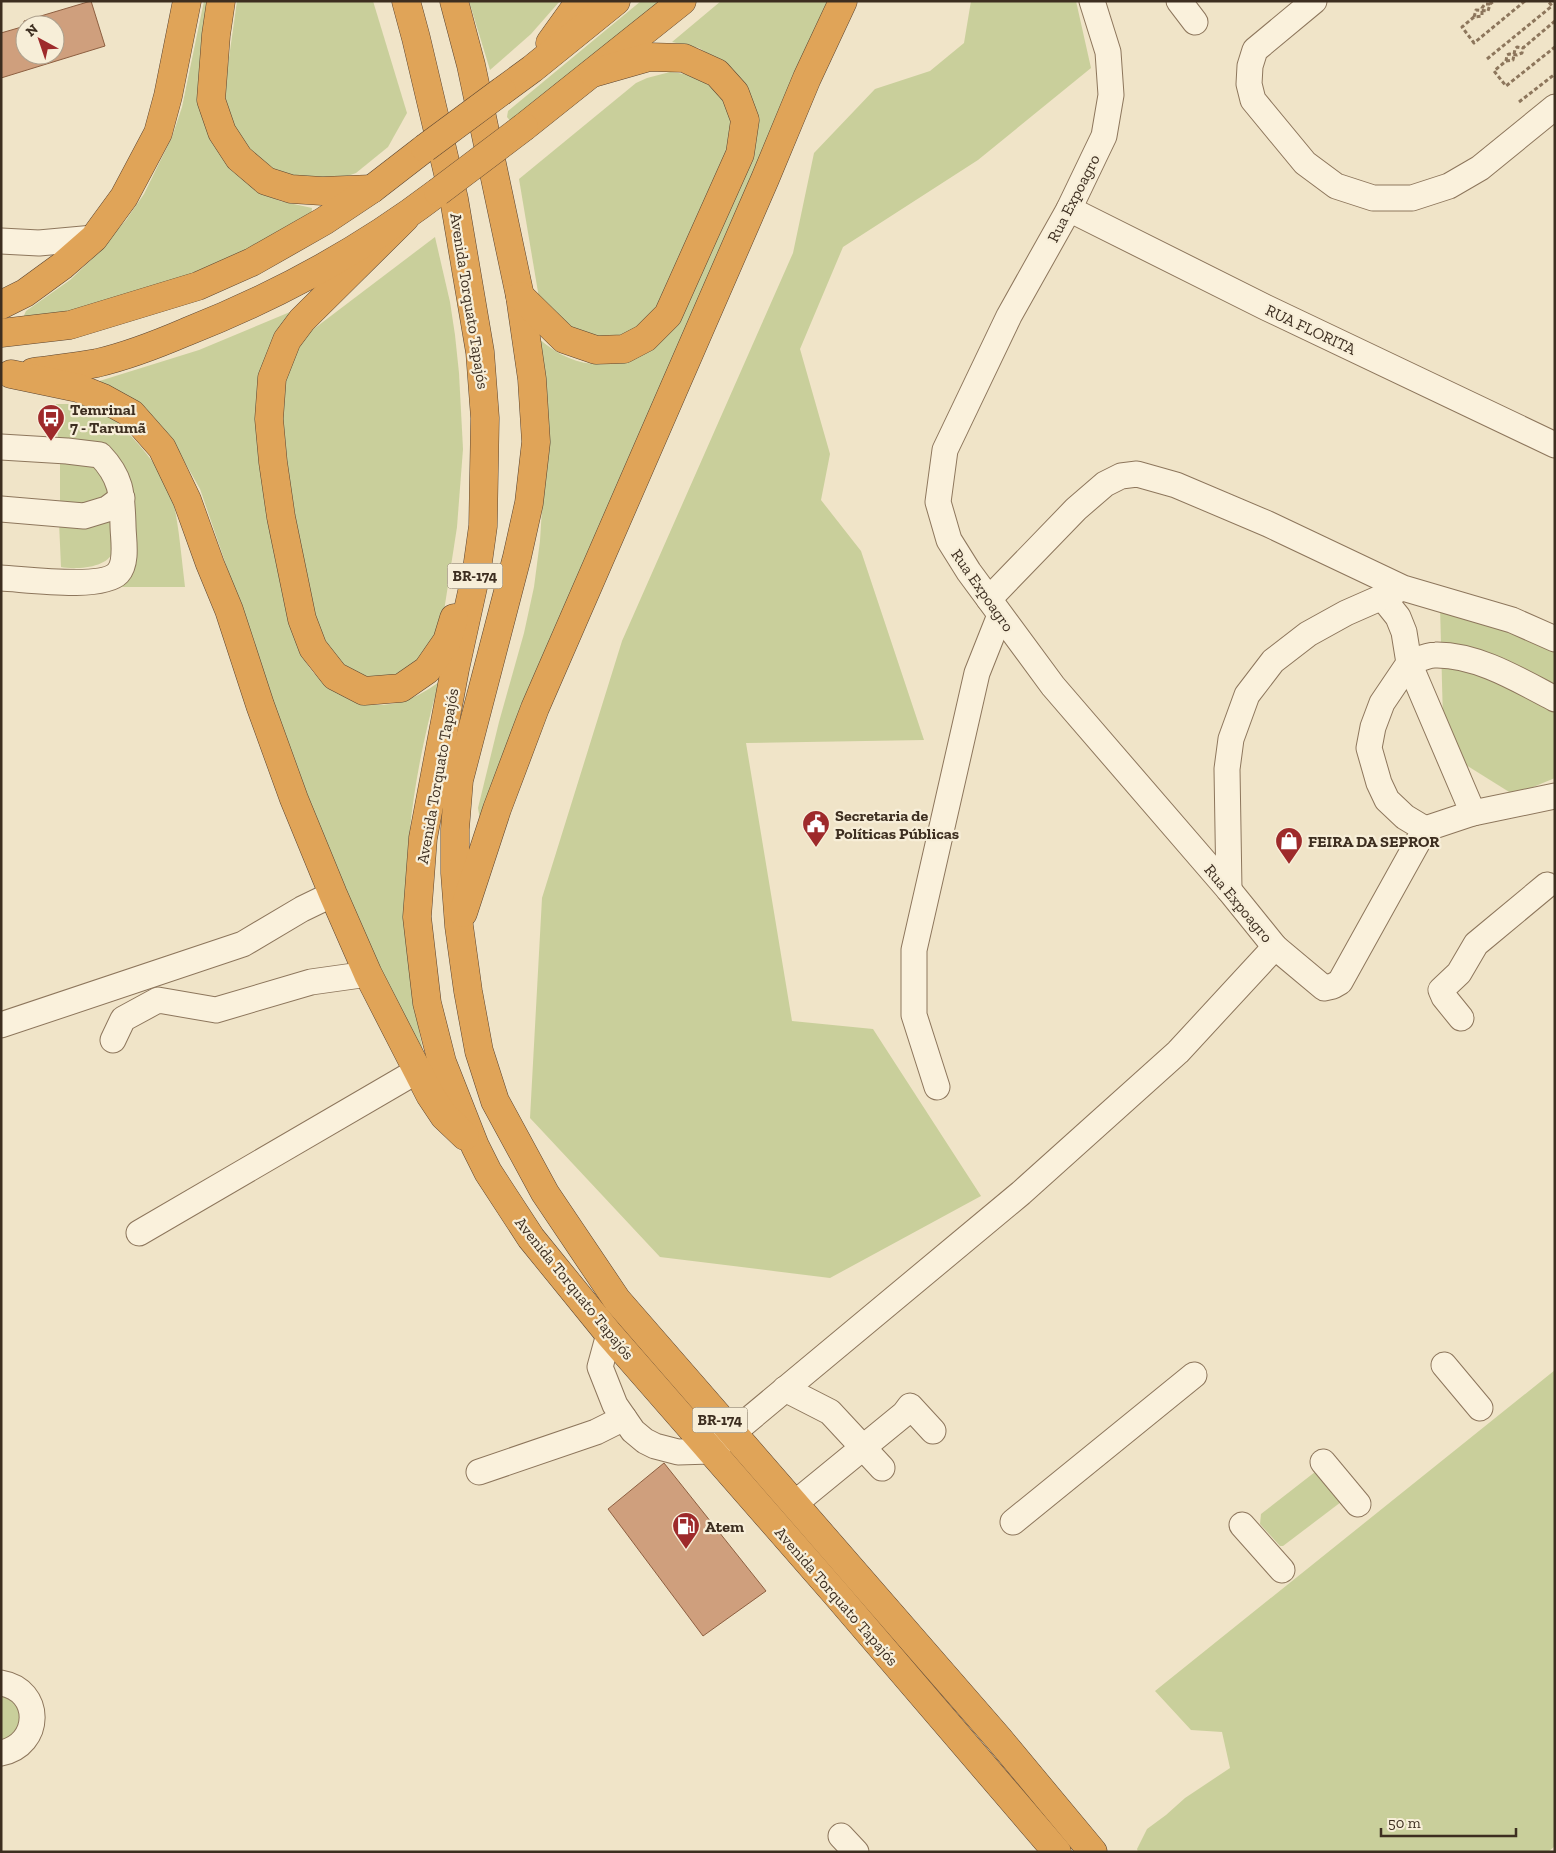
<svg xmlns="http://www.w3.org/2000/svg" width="1556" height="1853" viewBox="0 0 1556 1853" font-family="'Zilla Slab',serif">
  <rect width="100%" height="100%" fill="#f0e4c8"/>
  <g fill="#c9cf9b">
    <polygon points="204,1 216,1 202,89 264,194 280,201 312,208 311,217 226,260 182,277 62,313 21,322 26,311 70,280 90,261 126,220 144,194 172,137 182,107"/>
    <polygon points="237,1 373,1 407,113 388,147 356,173 342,178 279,175 244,148 226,108 224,93"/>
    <polygon points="469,1 560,1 531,34 490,70"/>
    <polygon points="641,1 665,1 511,122 507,117 508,111"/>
    <path d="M 721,1 L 833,1 L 481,826 L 478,808 L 499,722 L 524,633 L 534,587 L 540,541 L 545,460 L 538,338 C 568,364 596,370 633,359 L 749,158 L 722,63 L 699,48 L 672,42 Z"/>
    <polygon points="971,1 1076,1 1091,68 978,160 843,247 800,349 830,454 821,500 861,551 924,740 746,743 792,1021 873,1029 981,1196 830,1278 660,1257 530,1118 542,898 622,641 793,253 814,153 875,89 930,71 964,43"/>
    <path d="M 670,72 C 709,75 733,99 732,139 L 661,304 L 646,324 L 612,340 L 574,335 L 539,298 L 519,179 L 636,83 L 647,78 Z"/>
    <polygon points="435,237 450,302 455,335 459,373 463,449 457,527 442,624 414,669 382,681 349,675 315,631 277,410 294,352 311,331"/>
    <path d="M 302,307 L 257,402 L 255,421 L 293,628 C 298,641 301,655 309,667 C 319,681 330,687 346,694 C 351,697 357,700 363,702 C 389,711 419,697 439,682 C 417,759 405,835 406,915 C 407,960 414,1007 423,1051 L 358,931 L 283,731 L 200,489 L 179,452 L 93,383 L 199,350 Z"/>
    <path d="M 56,404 C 70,404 85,403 98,409 C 120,420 155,460 165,482 C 170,491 174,504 176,515 C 180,538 182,563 185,587 L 119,587 L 131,568 L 127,477 L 58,441 Z"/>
    <path d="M 60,463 L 99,465 L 109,494 C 88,503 83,506 60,502 Z"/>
    <path d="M 111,520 C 112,529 116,542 113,551 C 109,568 75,570 61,567 L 59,522 Z"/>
    <polygon points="1440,606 1555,634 1555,778 1514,795 1466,765 1443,721"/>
    <polygon points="1555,1370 1555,1846 1548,1852 1138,1852 1137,1849 1147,1829 1166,1815 1185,1798 1230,1768 1222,1732 1191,1730 1155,1691"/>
    <polygon points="1315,1472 1320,1472 1341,1502 1283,1546 1280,1546 1260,1524 1261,1514"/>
    <polygon points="1,1689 11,1692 26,1724 1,1748"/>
  </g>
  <g fill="#cf9f7d" stroke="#8d5f41">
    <polygon points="91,1 105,46 1,78 1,33 25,26 25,55 55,55 55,25 24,25 24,21"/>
    <polygon points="664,1463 766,1591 703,1636 608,1509"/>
  </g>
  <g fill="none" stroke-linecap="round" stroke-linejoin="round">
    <defs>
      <g id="minor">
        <polyline points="1092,1 1108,52 1111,95 1104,136 1069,209 1009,316 945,450 938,502 949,540 969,572 1053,686 1229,890 1275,947 1324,988 1333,986 1340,982 1425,829 1405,817 1387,800 1379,783 1369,748 1373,727 1382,703 1409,663 1404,632 1398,617 1382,597"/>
        <polyline points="1179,1 1195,22"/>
        <polyline points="1314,1 1255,50 1250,66 1249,84 1253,100 1305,163 1336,186 1373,198 1412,198 1449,186 1480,168 1555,107"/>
        <polyline points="1069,209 1267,308 1555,445"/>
        <polyline points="1,241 39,243 94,238"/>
        <path d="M 1,447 L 67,451 L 100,455 C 122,478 122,494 123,525 C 123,538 128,562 118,573 C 102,590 25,579 1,578"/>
        <polyline points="1,509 84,516 107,509 122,498"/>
        <polyline points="989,599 1076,509 1105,484 1121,476 1137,474 1176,485 1268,524 1403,588 1512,620 1555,639"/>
        <path d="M 1473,813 L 1409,663 C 1417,660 1427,655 1435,655 C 1476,654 1519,680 1555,699"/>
        <polyline points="1425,829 1473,813 1555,796"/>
        <polyline points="1229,890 1227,769 1231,739 1247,695 1273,661 1308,634 1346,613 1396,591"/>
        <polyline points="1461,1018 1444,997 1441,990 1459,973 1476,944 1547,885"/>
        <polyline points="1,1025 243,944 302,909 333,894"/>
        <polyline points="113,1040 123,1019 158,1000 216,1010 311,982 368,974"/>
        <polyline points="937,1087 914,1015 914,950 977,673 1000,615"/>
        <polyline points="139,1233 417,1071"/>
        <polyline points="609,1334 600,1367 615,1405 633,1431 645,1441 655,1446 678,1452 711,1451 1021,1193 1178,1052 1275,947"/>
        <polyline points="1444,1365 1480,1408"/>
        <polyline points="785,1389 830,1412 882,1468"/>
        <polyline points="1323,1462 1358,1504"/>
        <polyline points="479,1472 596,1432 624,1418"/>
        <polyline points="794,1504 904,1414 910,1406 933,1431"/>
        <polyline points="1013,1522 1194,1375"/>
        <polyline points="1242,1525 1282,1570"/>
        <path d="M 1,1683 C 43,1690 42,1745 1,1753"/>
        <polyline points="841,1836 856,1852"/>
      </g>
      <g id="highway">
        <polyline points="221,1 216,35 211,100 222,132 239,158 266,181 291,189 322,191 372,189"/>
        <polyline points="406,1 416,38 454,199 480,352 485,418 483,526 477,569 455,669 423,838 417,917 427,1003 442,1062 475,1146 488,1172 531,1238 609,1334 836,1594 1057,1852"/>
        <polyline points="454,1 471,65 520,296 532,379 536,442 529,503 517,557 459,780 455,829 455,873 459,926 468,991 479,1051 495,1101 545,1193 617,1300 999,1739 1093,1852"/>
        <polyline points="550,43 580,1"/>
        <polyline points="502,91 532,69 616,1"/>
        <polyline points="524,127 682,1"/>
        <polyline points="405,218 302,320 287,340 272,378 269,419 273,462 281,517 302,619 313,648 335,676 364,691 401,688 427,670 447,641 454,618"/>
        <polyline points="520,296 564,339 596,350 624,349 645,338 668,315 740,154 745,120 735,93 717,73 684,58 649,57 593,73"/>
        <polyline points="1,305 25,293 62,266 94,238 124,197 158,133 168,96 187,1"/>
        <polyline points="1,333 70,325 198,286 252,262 324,221 372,189 425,148"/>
        <path d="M 33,372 C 54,369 76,367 97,363 C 127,356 158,344 186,332 C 275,297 362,250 438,192"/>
        <polyline points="11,374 78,388 103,398 132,414 162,448 187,500 210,564 229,610 260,705 294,799 333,894 368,974 430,1095 444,1116 465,1136"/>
        <polyline points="463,913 497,809 535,708 765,179 807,78 843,1"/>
      </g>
    </defs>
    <use href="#minor" stroke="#8d765c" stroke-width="27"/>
    <use href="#highway" stroke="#5b4430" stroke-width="29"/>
    <g stroke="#8d765c" stroke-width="3" stroke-dasharray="4 2.5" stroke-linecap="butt">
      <polyline points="1490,4 1485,4 1482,8 1482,16 1474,17 1462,27 1474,43 1525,1"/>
      <polyline points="1474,17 1476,10 1488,11 1490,4 1494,1"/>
      <polyline points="1555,21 1523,48 1522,53 1517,55 1509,54 1507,55 1506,61 1494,71 1506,86 1555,47"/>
      <polyline points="1487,59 1552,6 1548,1"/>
      <polyline points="1506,61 1513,60 1515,49 1517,47 1523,48"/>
      <polyline points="1519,102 1555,74"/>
    </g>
    <use href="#minor" stroke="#faf1dc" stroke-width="25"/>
    <use href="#highway" stroke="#e0a458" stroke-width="28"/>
    <defs>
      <g id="highway-bridge">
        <polyline points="425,148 502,91"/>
        <polyline points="438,192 524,127"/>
      </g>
    </defs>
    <use href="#highway-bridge" stroke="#5b4430" stroke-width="29" stroke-linecap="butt"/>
    <use href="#highway-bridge" stroke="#e0a458" stroke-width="28"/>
  </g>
  <defs>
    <symbol id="bus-pin" viewBox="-11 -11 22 30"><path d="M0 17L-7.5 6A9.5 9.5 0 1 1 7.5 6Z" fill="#9e2a2b" stroke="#f7eed8"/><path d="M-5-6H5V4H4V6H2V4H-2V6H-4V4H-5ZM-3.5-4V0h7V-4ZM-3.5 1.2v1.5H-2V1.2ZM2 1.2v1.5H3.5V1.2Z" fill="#fff"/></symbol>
    <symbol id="civic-pin" viewBox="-11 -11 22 30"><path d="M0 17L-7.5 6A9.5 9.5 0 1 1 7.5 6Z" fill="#9e2a2b" stroke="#f7eed8"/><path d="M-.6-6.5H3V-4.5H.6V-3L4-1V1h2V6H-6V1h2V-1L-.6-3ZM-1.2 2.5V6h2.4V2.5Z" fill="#fff"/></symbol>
    <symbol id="shop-pin" viewBox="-11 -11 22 30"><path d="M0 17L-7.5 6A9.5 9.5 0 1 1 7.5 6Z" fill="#9e2a2b" stroke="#f7eed8"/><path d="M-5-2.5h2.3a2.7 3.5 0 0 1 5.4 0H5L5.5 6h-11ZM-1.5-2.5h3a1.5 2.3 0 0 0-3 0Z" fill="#fff"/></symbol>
    <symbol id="fuel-pin" viewBox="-11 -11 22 30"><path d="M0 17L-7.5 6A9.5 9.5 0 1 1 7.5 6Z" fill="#9e2a2b" stroke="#f7eed8"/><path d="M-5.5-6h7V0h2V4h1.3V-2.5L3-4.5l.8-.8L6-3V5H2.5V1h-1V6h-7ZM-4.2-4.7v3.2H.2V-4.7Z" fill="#fff"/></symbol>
  </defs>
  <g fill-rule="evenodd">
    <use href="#bus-pin" x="35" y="402" width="32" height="43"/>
    <use href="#civic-pin" x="800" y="808" width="32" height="43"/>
    <use href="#shop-pin" x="1273" y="825" width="32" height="43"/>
    <use href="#fuel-pin" x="670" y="1510" width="32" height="43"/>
  </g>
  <g text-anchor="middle" stroke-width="4.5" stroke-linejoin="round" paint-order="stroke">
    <g fill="#f7eed8" stroke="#756857" stroke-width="1">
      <rect x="447.5" y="563.5" width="55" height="25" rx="4"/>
      <rect x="692.5" y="1407.5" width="55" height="25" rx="4"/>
    </g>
    <g font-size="15" font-weight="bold" fill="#3d2e20">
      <text x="475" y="581">BR-174</text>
      <text x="720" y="1425">BR-174</text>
    </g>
    <g font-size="16" fill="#3d2e20" stroke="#f7eed8">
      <text transform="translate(1073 198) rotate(-63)" y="6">Rua Expoagro</text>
      <text transform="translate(470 301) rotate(81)" y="6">Avenida Torquato Tapajós</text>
      <text transform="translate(1311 329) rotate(25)" y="6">RUA FLORITA</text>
      <text transform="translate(983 590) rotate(55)" y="6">Rua Expoagro</text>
      <text transform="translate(437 776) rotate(-80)" y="6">Avenida Torquato Tapajós</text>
      <text transform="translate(1239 903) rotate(50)" y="6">Rua Expoagro</text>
      <text transform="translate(575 1288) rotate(51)" y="6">Avenida Torquato Tapajós</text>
      <text transform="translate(837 1596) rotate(49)" y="6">Avenida Torquato Tapajós</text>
    </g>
    <g font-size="16" font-weight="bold" fill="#3d2e20" stroke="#f7eed8" text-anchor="start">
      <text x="70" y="415">Temrinal<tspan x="70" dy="18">7 - Tarumã</tspan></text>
      <text x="835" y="821">Secretaria de<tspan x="835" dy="18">Políticas Públicas</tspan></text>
      <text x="1308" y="847">FEIRA DA SEPROR</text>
      <text x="705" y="1532">Atem</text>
    </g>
  </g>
  <rect width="1556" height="1853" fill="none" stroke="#3d2e20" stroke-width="5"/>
  <g transform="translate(40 40) rotate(320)"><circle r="24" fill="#f7eed8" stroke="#ada18e"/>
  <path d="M0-4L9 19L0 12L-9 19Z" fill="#9e2a2b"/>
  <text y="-8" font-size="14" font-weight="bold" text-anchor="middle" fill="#3d2e20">N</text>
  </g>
  <path d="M1381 1828v8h135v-8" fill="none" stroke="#3d2e20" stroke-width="2.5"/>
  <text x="1388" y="1828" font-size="15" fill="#3d2e20" stroke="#f7eed8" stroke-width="4" paint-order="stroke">50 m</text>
</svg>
